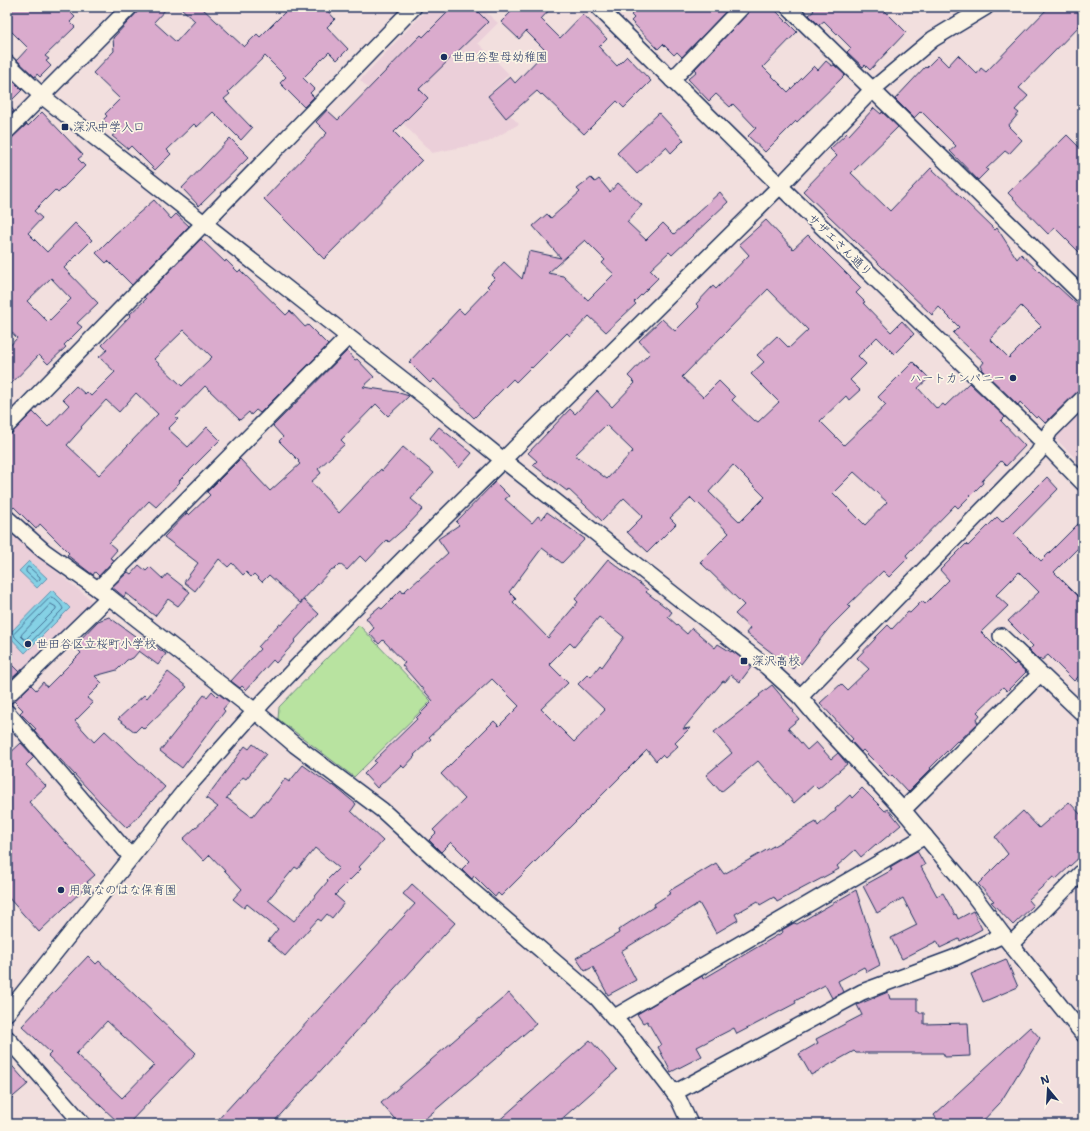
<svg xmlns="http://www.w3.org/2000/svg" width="1090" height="1131" viewBox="0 0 1090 1131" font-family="'Shantell Sans','Klee One',sans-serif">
  <rect width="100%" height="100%" fill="#f2dfde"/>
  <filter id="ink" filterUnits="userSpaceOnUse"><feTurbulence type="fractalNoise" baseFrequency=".025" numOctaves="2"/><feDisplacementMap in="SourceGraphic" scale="8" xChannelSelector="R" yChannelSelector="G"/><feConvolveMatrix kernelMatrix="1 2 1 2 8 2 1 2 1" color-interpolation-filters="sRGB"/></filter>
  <g filter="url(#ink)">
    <g fill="#ebcfd9">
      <polygon points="429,7 480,7 498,23 478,43 509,74 489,94 519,124 488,142 432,153 360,80"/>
      <polygon points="1083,409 1083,466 1055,438"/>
      <polygon points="7,529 17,539 90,599 91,603 7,685"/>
    </g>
    <polygon fill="#b8e3a0" stroke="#6a897f" points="359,625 431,701 354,777 278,719 279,707"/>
    <g fill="#85d1e5" stroke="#5b90af">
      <polygon points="29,561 47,578 37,588 19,571"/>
      <polygon points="52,590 70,608 25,653 8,635"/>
    </g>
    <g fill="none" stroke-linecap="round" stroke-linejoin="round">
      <g stroke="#457094" stroke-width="1">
        <polygon points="28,567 30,568 40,577 40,579 38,581 36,581 26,572 26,570"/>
        <path d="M 51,597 C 55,598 62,605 63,609 L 27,646 L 24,646 L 15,637 L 14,634 Z"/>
        <polygon points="51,604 56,607 56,609 26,639 24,639 21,636 22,634"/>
      </g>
    </g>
    <g fill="#daabcd" stroke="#1b2f5e" fill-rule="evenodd">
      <polygon points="7,7 65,7 75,17 70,22 75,27 45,56 49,59 46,61 51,66 40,77 37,74 35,77 17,60 28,48 7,27"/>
      <polygon points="142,7 168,7 154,22 176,42 195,21 180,7 201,7 244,47 257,34 260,37 290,7 324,7 335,19 327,27 348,49 337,60 329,52 303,78 314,89 310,93 314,97 304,107 280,83 286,77 265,56 228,92 230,94 224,99 252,128 241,140 213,112 197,127 194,124 167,150 171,154 155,170 131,146 128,149 112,136 116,133 103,120 107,116 105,114 120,99 93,73 114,51 113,38"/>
      <polygon points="453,7 473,7 488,22 419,89 428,98 394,132 422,160 324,259 264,199 327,133 316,122 327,110 338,120 421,35 423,37"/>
      <polygon points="516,7 552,7 541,19 560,38 583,14 607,39 599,47 617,66 627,56 651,81 624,108 617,101 584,134 542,94 541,95 537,91 506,118 488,96 510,77 515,83 546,51 526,31 519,39 501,22"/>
      <polygon points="639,7 730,7 682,57 677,52 674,55 663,44 658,49 631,21 634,18 631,15"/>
      <polygon points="751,7 772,7 797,32 763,67 788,92 814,66 818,70 826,61 832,66 834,65 845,75 797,122 796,121 765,152 748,136 756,128 733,104 730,107 716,94 709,101 688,79 697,71 695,69 748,13"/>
      <polygon points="811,7 881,7 906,32 870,70 865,65 863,67 847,52 851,48 824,21 819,25 809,15 814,11"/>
      <polygon points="1049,7 1083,7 1083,22 1019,88 1028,96 1015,110 1019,113 1008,126 1022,140 1009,154 1005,151 986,169 988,170 978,180 950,151 956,146 921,111 914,118 895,99 925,67 926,68 938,56 948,66 958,55 977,74 981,68 986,72"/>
      <polygon points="7,75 22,90 8,104 14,111 7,118"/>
      <path d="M 874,108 L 881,114 L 882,112 L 898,127 L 851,173 L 890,211 L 931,168 L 995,230 L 997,228 L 1017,259 L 1021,254 L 1056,287 L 1057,286 L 1083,310 L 1083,388 L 1077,392 L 1045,423 L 1038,416 L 1036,418 L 1020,402 L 1018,405 L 982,370 L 983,369 L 981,366 L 984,362 L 953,333 L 959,327 L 939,307 L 932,315 L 803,191 L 837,156 L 830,149 L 847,133 L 849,135 ZM 1021,306 L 1041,326 L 1009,358 L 990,339 Z"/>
      <path d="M 42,112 L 83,155 L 78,159 L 85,166 L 58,193 L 55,190 L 34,211 L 42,218 L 28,233 L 47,252 L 75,223 L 92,240 L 64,268 L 98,303 L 77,323 L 82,327 L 64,345 L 66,347 L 48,364 L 39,355 L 7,388 L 7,349 L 17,338 L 7,327 L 7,140 L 13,137 L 27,124 L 28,126 ZM 51,278 L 71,299 L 48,322 L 27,301 Z"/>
      <polygon points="659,113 684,140 671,153 666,147 637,174 617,153"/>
      <polygon points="1067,135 1083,151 1083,256 1055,228 1048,234 1008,193"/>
      <polygon points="230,138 249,157 199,206 182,188"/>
      <path d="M 591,178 L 595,182 L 599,179 L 610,192 L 618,183 L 642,205 L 627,222 L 646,240 L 663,223 L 674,234 L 720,192 L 728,202 L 672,255 L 669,252 L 650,270 L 658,278 L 634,302 L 636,304 L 606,332 L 589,316 L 570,336 L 567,333 L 532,368 L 531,367 L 516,382 L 513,379 L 474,418 L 434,379 L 430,383 L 409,362 L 459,309 L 464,314 L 489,288 L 487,286 L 495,278 L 492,275 L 504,262 L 522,279 L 529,251 L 561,258 L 533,226 L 547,214 L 551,218 L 580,192 L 577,189 ZM 585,240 L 605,260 L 602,263 L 614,274 L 588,300 L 563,276 L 548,273 Z"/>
      <polygon points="154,200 171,219 176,214 189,226 132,285 108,261 106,263 96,253 115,234"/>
      <path d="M 766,220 L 793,249 L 808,235 L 861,288 L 856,293 L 865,302 L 863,303 L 891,332 L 902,321 L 914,334 L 894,354 L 877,337 L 858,356 L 866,364 L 850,380 L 860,390 L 849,400 L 846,396 L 820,421 L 844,445 L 886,405 L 878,397 L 913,362 L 929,378 L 918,388 L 937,409 L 943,404 L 945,406 L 969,383 L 1005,417 L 1001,421 L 1025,446 L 1006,466 L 1001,461 L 982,481 L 983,483 L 958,508 L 955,505 L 906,555 L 908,558 L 889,577 L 883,571 L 848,605 L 850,607 L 830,627 L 801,664 L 798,662 L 793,669 L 746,633 L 750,628 L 735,614 L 744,605 L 700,562 L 729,533 L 698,503 L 697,504 L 691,498 L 670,518 L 676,524 L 648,552 L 627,532 L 643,516 L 624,498 L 602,521 L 568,489 L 567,491 L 533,465 L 537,461 L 528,453 L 570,409 L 575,414 L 597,391 L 612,407 L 635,383 L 628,376 L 650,353 L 639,341 L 662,319 L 675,331 L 699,307 L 696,304 L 713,286 L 716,289 L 749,255 L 739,244 ZM 768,289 L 808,330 L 789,348 L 777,336 L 757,355 L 764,362 L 751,374 L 779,402 L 758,422 L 755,420 L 754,421 L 732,400 L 735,397 L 719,381 L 703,397 L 682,377 ZM 606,425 L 633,451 L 607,479 L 575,455 ZM 733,465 L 765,497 L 740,522 L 709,492 ZM 854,472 L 887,502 L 865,525 L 833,493 Z"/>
      <path d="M 201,239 L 225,262 L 226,260 L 238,272 L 240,270 L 286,315 L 290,311 L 305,327 L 308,325 L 328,345 L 260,413 L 256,410 L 251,415 L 249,412 L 240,420 L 205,386 L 175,417 L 178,419 L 168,429 L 188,447 L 207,427 L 220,440 L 179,481 L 180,482 L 156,507 L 149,501 L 109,543 L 117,550 L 110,558 L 114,560 L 99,576 L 95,572 L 93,575 L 67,555 L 69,553 L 40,524 L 36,529 L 14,507 L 11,510 L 7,509 L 7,435 L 13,432 L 33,412 L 48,427 L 69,405 L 63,399 L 76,386 L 85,394 L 87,392 L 91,396 L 115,372 L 99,357 L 107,350 L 102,345 L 131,315 L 130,314 L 146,299 L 144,297 ZM 184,330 L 212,357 L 182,386 L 154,359 ZM 136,393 L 158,414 L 99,475 L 67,445 L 82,428 L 81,427 L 106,400 L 119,412 Z"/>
      <polygon points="347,351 355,360 357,359 374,377 363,387 396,392 409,396 388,416 376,404 341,440 345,444 318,469 321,473 311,482 339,513 381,469 382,471 403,447 434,473 411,499 423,509 406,527 389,542 387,540 366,562 360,556 347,570 340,564 334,570 332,569 300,603 269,575 262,582 254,574 251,577 246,572 243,575 232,563 228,567 219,559 195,591 184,582 198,563 164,537 187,513 189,515 210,495 207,492 240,459 270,491 300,464 298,462 299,461 279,441 283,437 273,426"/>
      <polygon points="439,427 472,453 459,468 430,438"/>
      <polygon points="1047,477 1058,489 1014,534 1041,561 1083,519 1083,543 1054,572 1083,601 1083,672 1074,681 1048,655 1042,660 1040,659 1039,660 1029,650 1033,646 1008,621 1039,592 1019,572 996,595 1008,606 981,632 1014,665 1016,663 1026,672 1007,691 1003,687 977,712 980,715 976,720 978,723 958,742 957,741 930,768 931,769 908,792 892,775 890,777 863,750 861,752 851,741 853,739 820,703 841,684 847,690 869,669 857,658 875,639 875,638 888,625 892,629 908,612 910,613 922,601 925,604 949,580 940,570 966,544 968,546 997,517 1002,522"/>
      <path d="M 495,482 L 509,496 L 505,499 L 532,523 L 538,516 L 542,519 L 547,512 L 585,539 L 562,563 L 542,548 L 509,592 L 516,599 L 513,602 L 548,638 L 578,602 L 575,599 L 608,559 L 648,590 L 646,592 L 672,612 L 668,617 L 687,634 L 692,628 L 715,648 L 718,644 L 731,652 L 732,651 L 752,666 L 740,682 L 731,675 L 725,682 L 723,681 L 683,729 L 690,728 L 675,743 L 678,746 L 665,758 L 662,755 L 656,761 L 647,750 L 501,896 L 498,893 L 495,897 L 474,876 L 472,879 L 462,869 L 470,861 L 451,842 L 441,852 L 429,840 L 436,833 L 433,830 L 465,799 L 441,774 L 494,721 L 499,726 L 519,706 L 492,679 L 429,737 L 431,739 L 414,755 L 415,756 L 404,768 L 401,765 L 377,788 L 364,774 L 376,762 L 374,761 L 417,719 L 416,718 L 433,701 L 402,665 L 405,663 L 383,640 L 379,644 L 369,633 L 374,628 L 366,618 L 379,607 L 382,609 L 401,590 L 403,593 L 409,587 L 410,587 L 448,553 L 438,539 L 459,525 L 456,522 ZM 599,617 L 624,637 L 602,667 L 600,665 L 591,677 L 588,674 L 578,684 L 605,710 L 574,742 L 541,709 L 568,683 L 549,664 L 570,643 L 574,647 Z"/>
      <polygon points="139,565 146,571 150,567 163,579 167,574 190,592 178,606 168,599 155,616 126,593 124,597 112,587 128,572 131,574"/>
      <polygon points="304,600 319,614 294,641 295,642 276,663 273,660 246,690 242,686 240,688 231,681 260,649 258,647 279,624 281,625"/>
      <polygon points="109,617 139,639 141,636 166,654 158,665 139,651 133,658 127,660 117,670 95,676 102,683 87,698 93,703 75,721 94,742 105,731 165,787 127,828 101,803 47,745 34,730 36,729 20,713 23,710 14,701 31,685 36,690 43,682 47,687 81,653 74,646 98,621"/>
      <polygon points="7,660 19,672 7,683"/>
      <polygon points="168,672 187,687 144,729 141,726 135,732 118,719 144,695 147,698"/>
      <polygon points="772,685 794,711 793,712 799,719 788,728 807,750 816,742 831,759 838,753 847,764 818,789 814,785 794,803 758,761 721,792 706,775 732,753 714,732 760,696 759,695"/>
      <polygon points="212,691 217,696 219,694 229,702 223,709 225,711 182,768 160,751 204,695 207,697"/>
      <polygon points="21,743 34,757 26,765 46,786 29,802 95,875 87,882 89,884 39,932 7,896 7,756"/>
      <path d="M 253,744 L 266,754 L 246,779 L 243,777 L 226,799 L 227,798 L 252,817 L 265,801 L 267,802 L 285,779 L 289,782 L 303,765 L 332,786 L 333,785 L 356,804 L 351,811 L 383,841 L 359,867 L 361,869 L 335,895 L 344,903 L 332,918 L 327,914 L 321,921 L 318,919 L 285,956 L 268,941 L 278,929 L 247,904 L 244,908 L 233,899 L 242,889 L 210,855 L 204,861 L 183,839 L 218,807 L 206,798 L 245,746 L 249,749 ZM 315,848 L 339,868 L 327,880 L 328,881 L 294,921 L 268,900 L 295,867 L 298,869 Z"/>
      <polygon points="862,788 885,811 888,809 901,825 877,845 876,844 861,857 855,850 837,866 839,869 777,902 774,897 760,905 758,901 735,914 738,920 716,933 699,903 621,951 636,980 608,995 593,967 585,971 576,958 619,933 618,930 655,906 654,904 671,893 669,891 716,863 724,874 816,822 818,826 831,814 836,811 835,809 850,795 852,798"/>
      <polygon points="1069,802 1083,817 1083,854 1056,879 1053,877 1028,900 1033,906 1013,925 991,902 994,901 978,884 1008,854 995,837 1023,811 1039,828"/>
      <polygon points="917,851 925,865 921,867 937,896 943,893 955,915 956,914 958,919 973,911 982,929 960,941 959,939 940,948 937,941 902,959 891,938 917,925 903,898 877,913 863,886 892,870 890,867"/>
      <polygon points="412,884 455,923 272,1124 214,1124 415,904 403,894"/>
      <polygon points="856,890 880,965 867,972 864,967 838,981 843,992 832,998 825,985 795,1001 796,1003 737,1034 734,1028 697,1047 702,1056 671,1072 658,1047 661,1045 647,1021 643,1023 637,1014 702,976 703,979 783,932 782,930 794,923 797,924"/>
      <path d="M 88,956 L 96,964 L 99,961 L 196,1053 L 128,1124 L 120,1124 L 48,1056 L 51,1053 L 22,1026 ZM 107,1021 L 154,1065 L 122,1098 L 76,1054 Z"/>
      <polygon points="1006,959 1018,987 983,1002 971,974"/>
      <polygon points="888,992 890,999 917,999 917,1011 919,1011 919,1013 924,1013 924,1024 968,1023 970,1056 945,1057 943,1053 856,1053 854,1051 811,1075 799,1054 818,1043 816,1039 862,1015 857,1005"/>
      <polygon points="509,993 536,1024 419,1124 399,1124 381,1103"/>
      <polygon points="1030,1027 1040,1038 1000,1103 980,1124 940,1124 934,1115"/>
      <polygon points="590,1040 617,1070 556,1124 495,1124"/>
      <polygon points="7,1060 28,1084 7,1102"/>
    </g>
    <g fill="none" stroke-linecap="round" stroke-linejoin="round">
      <defs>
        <g id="street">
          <polyline points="598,7 780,186 1044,443 1083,483"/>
          <polyline points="788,7 1083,296"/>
          <polyline points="7,63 42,96 429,400 503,460 687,605 767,667 800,697 821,722 903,810 966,885 1003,935 1083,1034"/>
          <polyline points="672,80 742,7"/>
          <polyline points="7,131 130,7"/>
          <polyline points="7,426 414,7"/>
          <polyline points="7,518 44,551 109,597 255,711 295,745 382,810 442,865 597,998 631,1037 674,1093 678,1098 690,1124"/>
          <polyline points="98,589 348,337"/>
          <polyline points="1001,636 1083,714"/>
          <polyline points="7,696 109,597"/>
          <polyline points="800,697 1038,453 1050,431 1083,398"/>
          <polyline points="7,712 131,857"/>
          <polyline points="903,810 1040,674"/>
          <polyline points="1011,944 1083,871"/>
          <polyline points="7,1013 185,790 264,701 305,658 420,542 780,186 872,90 933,39 986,7"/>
          <polyline points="613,1018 925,836"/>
          <polyline points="7,1038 83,1124"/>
          <polyline points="674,1093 862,992 956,957 1003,935"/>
        </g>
      </defs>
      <use href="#street" stroke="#1b2f5e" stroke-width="18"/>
      <use href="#street" stroke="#fcf5e5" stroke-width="15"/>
    </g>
  </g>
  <g fill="#1b2f5e" stroke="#fcf5e5" stroke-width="1.5">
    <circle cx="444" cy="57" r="4"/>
    <rect x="61" y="123" width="8" height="8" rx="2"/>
    <circle cx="1013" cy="378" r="4"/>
    <circle cx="28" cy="644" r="4"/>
    <rect x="740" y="657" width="8" height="8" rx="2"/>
    <circle cx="61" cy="890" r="4"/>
  </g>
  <g text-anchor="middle" stroke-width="3.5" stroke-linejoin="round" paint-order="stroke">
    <g font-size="12" fill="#1b2f5e" stroke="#fcf5e5" text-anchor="start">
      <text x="452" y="61">世田谷聖母幼稚園</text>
      <text x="73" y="131">深沢中学入口</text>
      <text x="1005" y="382" text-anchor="end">ハートカンパニー</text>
      <text x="36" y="648">世田谷区立桜町小学校</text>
      <text x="752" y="665">深沢高校</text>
      <text x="69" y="894">用賀なのはな保育園</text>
    </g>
    <g font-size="12" fill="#1b2f5e" stroke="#fcf5e5">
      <text transform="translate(840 245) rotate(44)" y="4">サザエさん通り</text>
    </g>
  </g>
  <rect width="1090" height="1131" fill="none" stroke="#fcf5e5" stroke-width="24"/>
  <rect x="12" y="12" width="1066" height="1107" fill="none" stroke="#1b2f5e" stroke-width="1.5" filter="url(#ink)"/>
  <g transform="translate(1048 1089) rotate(342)" stroke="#fcf5e5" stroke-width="3" paint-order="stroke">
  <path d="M0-3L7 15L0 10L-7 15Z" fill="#1b2f5e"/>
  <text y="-6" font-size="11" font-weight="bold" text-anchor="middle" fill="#1b2f5e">N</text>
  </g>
</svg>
